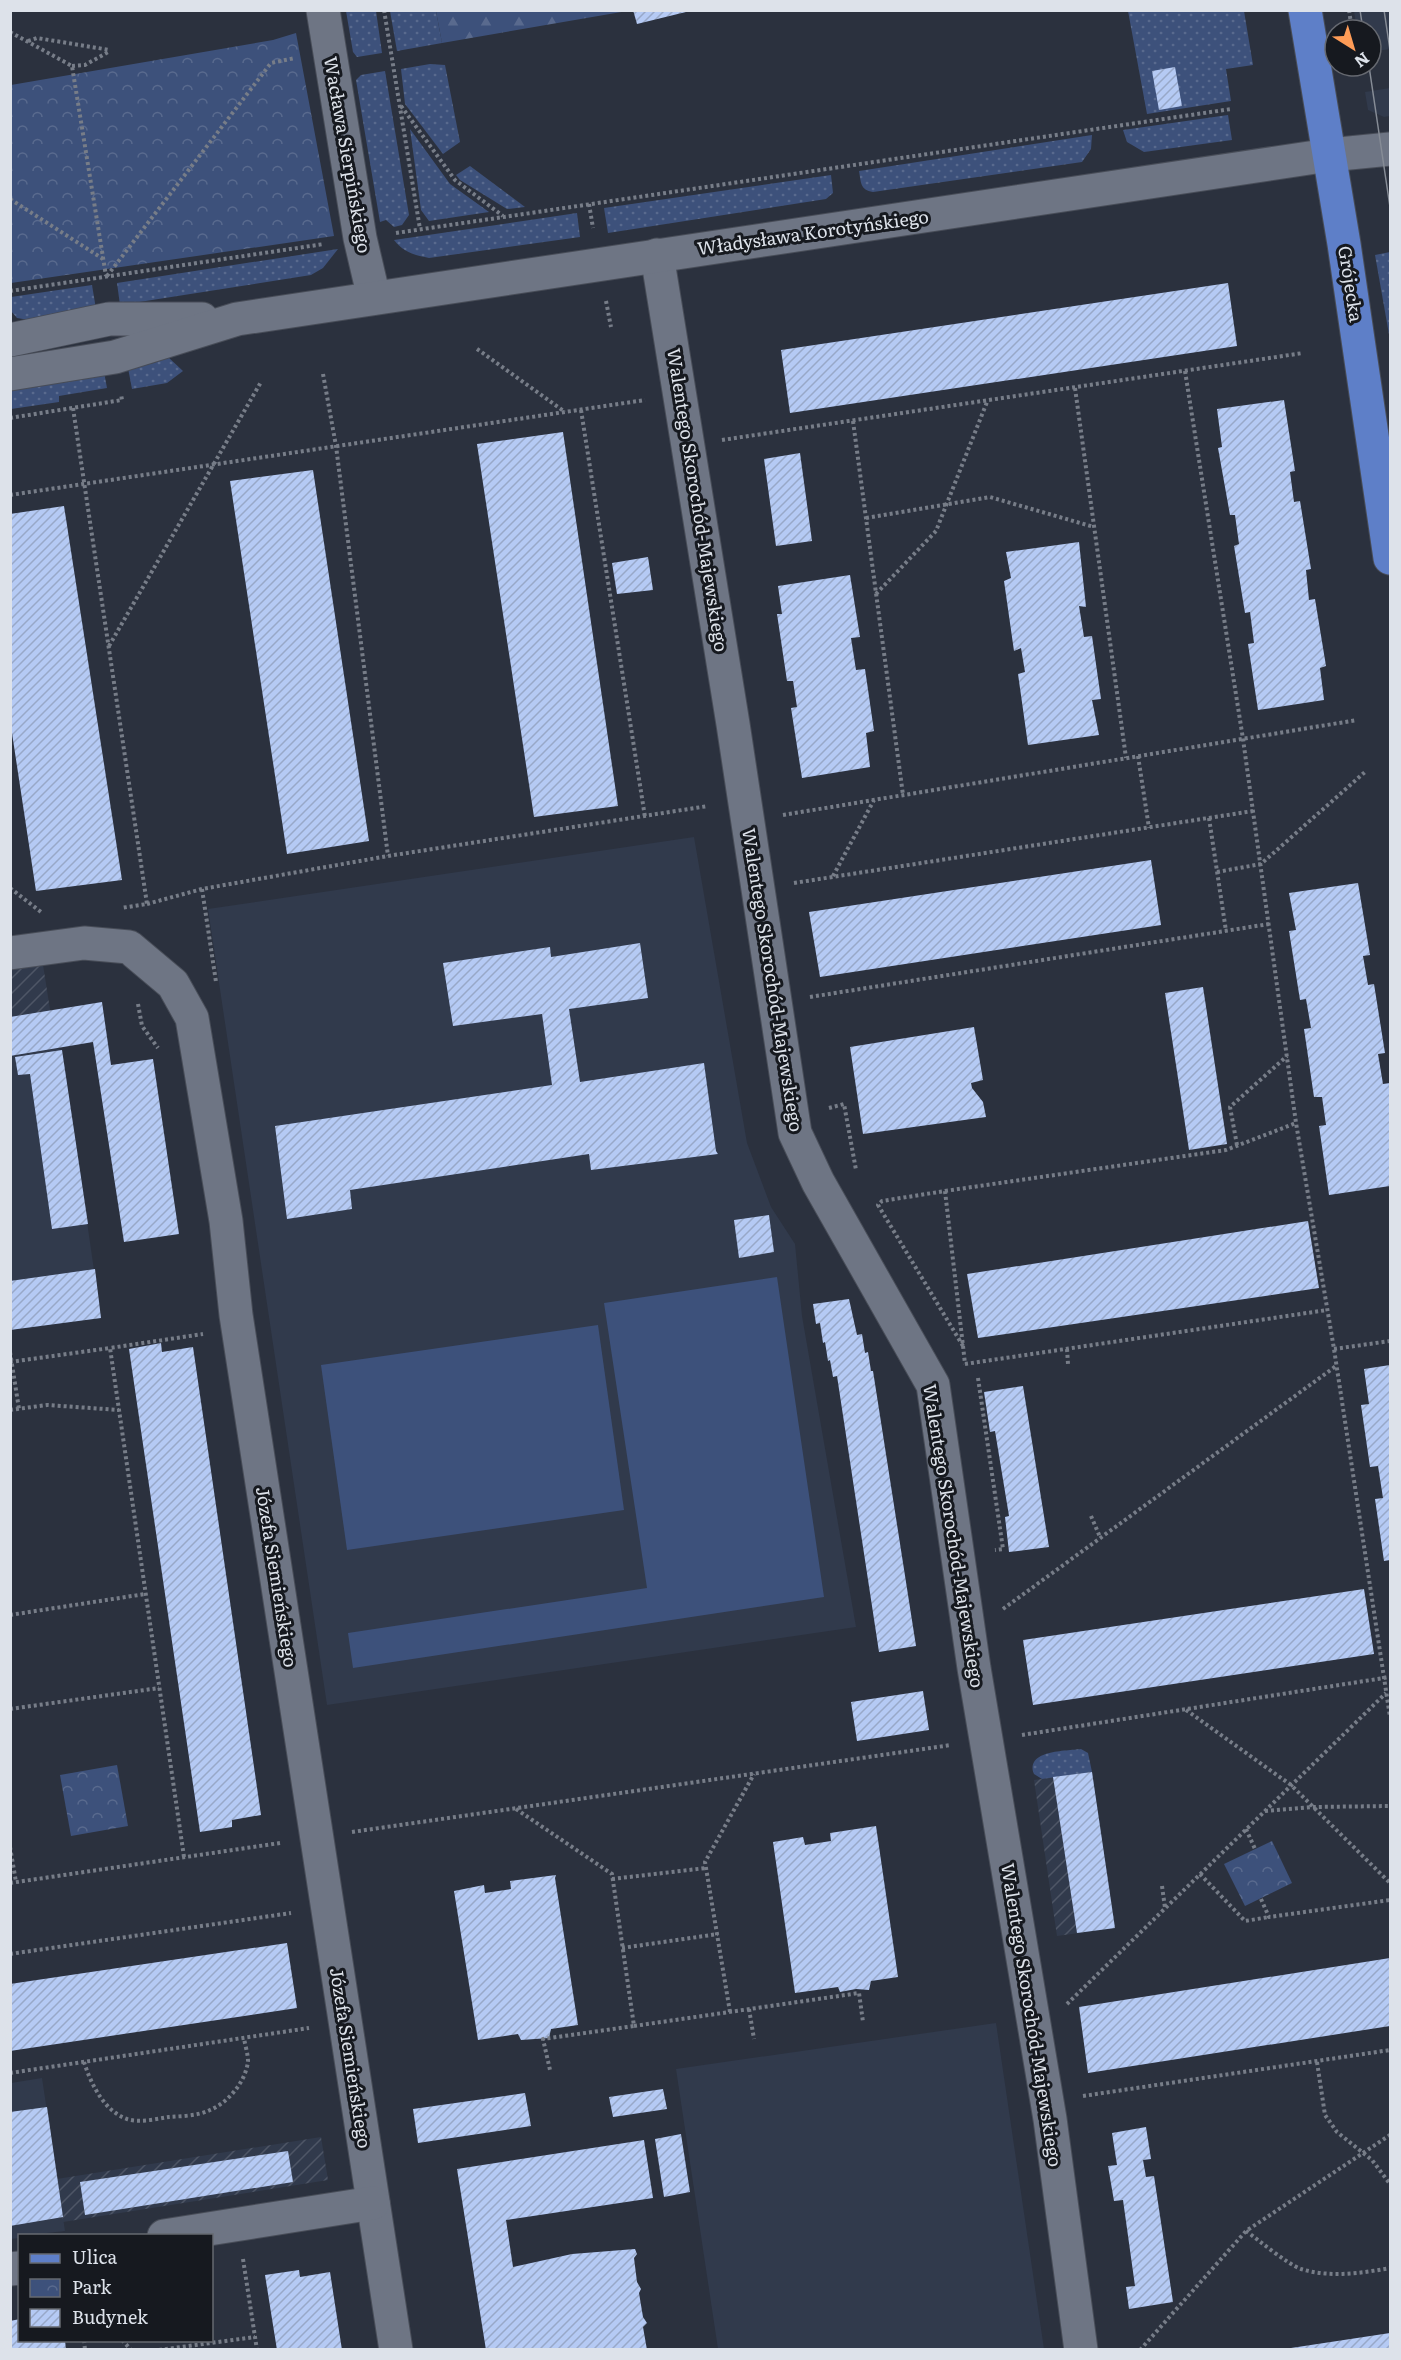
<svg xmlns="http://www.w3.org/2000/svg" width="1401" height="2360" viewBox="0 0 1401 2360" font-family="Literata,serif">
  <defs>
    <pattern id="industrial-furrows" width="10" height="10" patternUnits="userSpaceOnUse" patternTransform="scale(1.5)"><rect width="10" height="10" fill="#313a4c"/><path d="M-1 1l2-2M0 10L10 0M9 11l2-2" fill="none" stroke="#4e5666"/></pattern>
    <pattern id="grass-dots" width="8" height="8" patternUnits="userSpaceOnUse" patternTransform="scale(1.5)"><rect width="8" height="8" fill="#3d517b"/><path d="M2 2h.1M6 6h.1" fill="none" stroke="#596a8e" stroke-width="1.8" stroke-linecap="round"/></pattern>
    <pattern id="forest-firs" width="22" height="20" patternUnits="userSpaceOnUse" patternTransform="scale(1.5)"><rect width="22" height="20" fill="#3d517b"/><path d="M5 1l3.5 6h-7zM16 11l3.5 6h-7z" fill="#596a8e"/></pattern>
    <pattern id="park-crowns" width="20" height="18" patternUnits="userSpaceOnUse" patternTransform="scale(1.5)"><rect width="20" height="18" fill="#3d517b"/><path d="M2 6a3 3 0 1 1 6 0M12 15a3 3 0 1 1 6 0" fill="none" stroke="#596a8e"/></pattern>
    <pattern id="building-hatch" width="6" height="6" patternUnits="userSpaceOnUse" patternTransform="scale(1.5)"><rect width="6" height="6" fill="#b5caf4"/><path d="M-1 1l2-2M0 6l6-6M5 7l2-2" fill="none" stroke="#98a8c8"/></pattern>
  </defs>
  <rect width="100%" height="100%" fill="#2b313e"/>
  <g fill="#313a4c">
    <polygon points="1354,11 1390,11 1390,49 1371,52 1371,30 1357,30"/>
    <polygon points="1390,88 1390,116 1384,117 1368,110 1365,92"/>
    <polygon points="694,837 747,1143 771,1207 795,1244 802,1316 856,1627 327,1705 208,909"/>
    <polygon points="56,1048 62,1050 101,1318 11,1330 10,1056"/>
    <polygon points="996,2023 1044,2349 718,2349 676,2069"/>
    <polygon points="42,2078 65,2231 20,2236 19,2238 11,2239 11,2083"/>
  </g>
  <g fill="url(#industrial-furrows)">
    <polygon points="43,965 56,1048 11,1056 10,969"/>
    <polygon points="1092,1772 1115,1928 1057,1936 1034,1780"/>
    <polygon points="321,2137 328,2180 63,2222 57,2179"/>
  </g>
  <g fill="url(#grass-dots)">
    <polygon points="346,11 376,11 382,53 357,57 353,52"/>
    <polygon points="390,11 436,11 442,43 397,51"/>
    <polygon points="1128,11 1244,11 1253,65 1226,69 1231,101 1147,114"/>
    <polygon points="430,64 445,65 460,142 443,154 405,104 401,69"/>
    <polygon points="385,71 409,215 402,225 394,227 386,220 380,222 356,80 361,75"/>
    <polygon points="1228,115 1232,140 1144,152 1127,142 1123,130"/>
    <polygon points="410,129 450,184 489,212 429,221 421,210"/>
    <path d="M 1092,135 L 1091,149 L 1082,162 L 873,192 C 860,190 861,182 859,171 Z"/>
    <polygon points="470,166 525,207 507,209 460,180 456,175"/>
    <polygon points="831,175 833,193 826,199 608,233 604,208"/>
    <path d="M 577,213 L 580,237 L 429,258 C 414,255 403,252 394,240 Z"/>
    <polygon points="338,249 323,268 311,275 120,305 117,283"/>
    <polygon points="1390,252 1390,340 1375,255"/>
    <polygon points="92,285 96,309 29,320 17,318 11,311 11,297"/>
    <polygon points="168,357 183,371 167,383 132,389 128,368 154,363"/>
    <polygon points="104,372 107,388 59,396 59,402 11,409 11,386"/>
    <path d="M 1081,1749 L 1088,1753 L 1092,1772 L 1042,1779 L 1034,1774 C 1025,1750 1066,1751 1081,1749 Z"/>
  </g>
  <polygon fill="url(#forest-firs)" points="633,10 442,43 436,11"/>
  <g fill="url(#park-crowns)">
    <polygon points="296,33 334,236 11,283 11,85 273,40"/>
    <polygon points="117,1765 128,1826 71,1836 60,1775"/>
    <polygon points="1272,1841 1292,1883 1245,1906 1224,1864"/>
  </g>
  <g fill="#3d517b">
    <polygon points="777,1277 824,1597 353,1668 348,1633 647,1588 604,1303"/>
    <polygon points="598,1325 624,1510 347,1550 321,1365"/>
  </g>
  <g fill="url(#building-hatch)">
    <polygon points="633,10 690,10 690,11 637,24"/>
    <polygon points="1175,67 1182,106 1159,110 1152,71"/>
    <polygon points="1228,283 1237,346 790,413 781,350"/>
    <polygon points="1284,400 1295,471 1290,472 1294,502 1300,501 1311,569 1306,570 1309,600 1315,599 1326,666 1320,668 1324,700 1258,710 1248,644 1254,643 1250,612 1245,613 1234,546 1239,544 1235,515 1230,515 1218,448 1222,447 1217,409"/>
    <polygon points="563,432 618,806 534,817 477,444"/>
    <polygon points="800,453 812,541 776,546 764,459"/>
    <polygon points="313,470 369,841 287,854 230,481"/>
    <polygon points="64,506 122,880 36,891 10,720 10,514"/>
    <polygon points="1079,542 1086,607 1079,606 1084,637 1092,636 1101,699 1092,700 1099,735 1028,745 1018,674 1025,672 1021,648 1014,651 1004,581 1011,578 1006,552"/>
    <polygon points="648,557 653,590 617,594 612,563"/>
    <polygon points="850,575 860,637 851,638 856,670 865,669 874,731 866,733 870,767 802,778 791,708 797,707 793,681 787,681 777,614 782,614 778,586"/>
    <polygon points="1151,860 1161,925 820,977 809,912"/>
    <polygon points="1358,883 1370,955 1363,956 1368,985 1374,984 1385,1053 1378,1054 1383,1084 1390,1083 1390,1186 1329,1195 1319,1126 1326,1125 1322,1097 1314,1097 1304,1029 1311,1028 1306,999 1300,1000 1289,931 1296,930 1289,893"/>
    <polygon points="640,943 648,998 569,1009 580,1082 704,1063 716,1151 718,1154 591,1170 589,1154 350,1190 352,1209 287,1219 275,1126 552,1085 542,1014 453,1026 443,963 550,947 551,957"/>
    <polygon points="1203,987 1227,1144 1189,1150 1165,993"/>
    <polygon points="102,1002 111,1065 153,1059 179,1234 124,1242 93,1042 10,1056 10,1017"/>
    <polygon points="974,1027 983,1080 971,1083 972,1088 983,1102 986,1117 863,1134 850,1047"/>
    <polygon points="62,1050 88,1224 52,1229 30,1074 18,1075 15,1057"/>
    <polygon points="769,1215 774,1252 739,1258 734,1220"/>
    <polygon points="1308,1221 1319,1288 978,1338 967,1274"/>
    <polygon points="95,1269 101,1318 10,1330 10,1281"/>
    <polygon points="849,1299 857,1335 862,1334 865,1353 868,1352 871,1371 873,1371 916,1646 879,1652 837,1376 833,1377 830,1360 828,1361 825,1342 823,1343 820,1323 816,1324 813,1304"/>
    <polygon points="161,1343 162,1352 193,1347 261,1815 232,1820 232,1827 200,1832 129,1349"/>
    <polygon points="1390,1365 1390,1560 1384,1561 1375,1499 1383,1498 1378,1466 1370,1467 1361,1405 1369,1404 1364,1369"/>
    <polygon points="1023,1386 1049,1547 1009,1552 1005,1517 1009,1516 995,1431 990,1432 984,1392"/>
    <polygon points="1364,1589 1374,1654 1033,1705 1023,1640"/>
    <polygon points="923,1691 929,1730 857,1741 851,1702"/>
    <polygon points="1092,1772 1115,1928 1077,1933 1053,1777"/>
    <polygon points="876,1826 898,1977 871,1981 869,1990 856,1989 840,1992 838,1987 795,1993 773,1842 803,1837 805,1845 831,1841 830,1833"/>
    <polygon points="556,1875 555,1878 578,2025 551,2029 549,2038 521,2040 518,2034 478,2040 454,1891 484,1885 485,1893 511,1889 510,1881"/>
    <polygon points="287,1943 297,2008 10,2051 10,1984"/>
    <polygon points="1390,1958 1390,2026 1088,2073 1079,2007"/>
    <polygon points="663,2089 667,2109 613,2117 609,2097"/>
    <polygon points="525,2093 531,2126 418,2143 413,2109"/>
    <polygon points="47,2107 63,2217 10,2226 10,2112"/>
    <polygon points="1146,2127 1151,2159 1143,2160 1146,2177 1154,2176 1173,2302 1129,2309 1126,2287 1135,2286 1123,2200 1114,2201 1108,2166 1117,2165 1112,2133"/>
    <polygon points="681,2134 690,2192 664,2197 655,2139"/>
    <polygon points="644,2140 653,2198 506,2220 513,2267 572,2254 635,2249 637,2254 634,2258 637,2282 641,2289 639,2293 643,2317 647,2323 643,2327 647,2350 486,2350 457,2169"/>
    <polygon points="288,2151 293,2182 85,2215 80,2182"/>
    <polygon points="299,2270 300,2277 330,2272 342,2350 277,2350 265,2275"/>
    <polygon points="20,2319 20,2340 65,2340 66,2350 10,2350 10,2321"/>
    <polygon points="1390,2333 1390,2350 1291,2350 1291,2348"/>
  </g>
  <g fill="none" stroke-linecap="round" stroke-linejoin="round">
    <defs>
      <g id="minor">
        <polyline points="323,10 360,238 374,298"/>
        <polyline points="657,255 733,724 795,1133 818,1182 933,1385 974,1668 1050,2119 1081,2350"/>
        <polyline points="10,340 109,319 202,319"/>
        <polyline points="10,374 115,357 237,319 1329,155 1390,149"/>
        <polyline points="10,953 84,943 129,947 173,984 192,1018 226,1221 236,1315 396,2350"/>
        <polyline points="164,2236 373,2203"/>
        <polyline points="10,2269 20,2268"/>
      </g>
      <polyline id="major" points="1305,10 1344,244 1390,558"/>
    </defs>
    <use href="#minor" stroke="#484d58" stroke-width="35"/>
    <use href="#major" stroke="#484d58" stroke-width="35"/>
    <g stroke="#777d88" stroke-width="4" stroke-dasharray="3 3" stroke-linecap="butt">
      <polyline points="384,10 420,229"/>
      <polyline points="1349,10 1352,30"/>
      <polyline points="10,32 72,66 106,276"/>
      <polyline points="28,41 37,38 110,50"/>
      <polyline points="72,66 85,65 110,51"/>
      <polyline points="1357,66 1359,74"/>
      <polyline points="401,106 455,180 503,216"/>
      <polyline points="10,199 103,259"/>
      <polyline points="589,204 593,228"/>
      <polyline points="396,233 1231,109"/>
      <polyline points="107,276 271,63 295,58"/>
      <polyline points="10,291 324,244"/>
      <polyline points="606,301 611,327"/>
      <polyline points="477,349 565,412"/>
      <polyline points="1185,371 1243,739 1296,1123 1334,1349 1390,1717"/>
      <polyline points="323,374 336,446 388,856"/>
      <polyline points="1075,388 1126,758"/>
      <polyline points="73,408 147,904 121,908"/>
      <polyline points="581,410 645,817"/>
      <polyline points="10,418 122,400 121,394"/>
      <polyline points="853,421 903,795"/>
      <polyline points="722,440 1303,353"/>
      <polyline points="10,495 645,400"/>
      <polyline points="866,518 990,497 1094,527"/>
      <polyline points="876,594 936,531 987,402"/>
      <polyline points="109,646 261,382"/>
      <polyline points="1138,756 1149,828"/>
      <polyline points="783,815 1357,720"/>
      <polyline points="1209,818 1226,931"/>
      <polyline points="1217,872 1261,864 1365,772"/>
      <polyline points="833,876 874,800"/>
      <polyline points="794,883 1253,811"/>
      <polyline points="10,888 41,912"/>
      <polyline points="202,889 216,982"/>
      <polyline points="147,904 202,889 388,856 708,806"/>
      <polyline points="810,997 1269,924"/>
      <polyline points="138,1004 142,1026 158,1048"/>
      <polyline points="829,1108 844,1104 856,1170"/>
      <polyline points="1237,1145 1230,1107 1287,1056"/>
      <polyline points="945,1191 1226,1150 1296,1123"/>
      <polyline points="963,1346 878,1205 882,1201 945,1191 963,1346 965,1364"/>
      <polyline points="1067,1349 1068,1364"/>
      <polyline points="1334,1349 1390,1341"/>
      <polyline points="10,1352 19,1409"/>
      <polyline points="10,1362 110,1348"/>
      <polyline points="965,1364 1327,1310"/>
      <polyline points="978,1378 1003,1549 995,1550"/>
      <polyline points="10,1410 47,1405 119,1410"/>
      <polyline points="1091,1516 1100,1537"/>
      <polyline points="1003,1609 1336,1366"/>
      <polyline points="10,1615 145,1594"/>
      <polyline points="10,1709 159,1688"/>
      <polyline points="1186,1710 1291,1785 1390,1883"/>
      <polyline points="1022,1735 1390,1677"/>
      <polyline points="516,1809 612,1874 634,2026 543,2039 550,2070"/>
      <polyline points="1265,1811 1314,1807 1390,1806"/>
      <polyline points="1246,1829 1255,1849"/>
      <polyline points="352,1832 951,1745"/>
      <polyline points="10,1847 16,1882"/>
      <polyline points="184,1857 110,1348 203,1334"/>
      <polyline points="1200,1874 1245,1921 1269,1917"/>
      <polyline points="612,1879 706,1868"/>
      <polyline points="10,1883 280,1843"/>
      <polyline points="1162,1886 1165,1908"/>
      <polyline points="1261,1899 1269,1917 1390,1900"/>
      <polyline points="622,1948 718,1934"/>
      <polyline points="10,1954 291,1913"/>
      <polyline points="1067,2004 1386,1693"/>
      <polyline points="749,2009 754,2039"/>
      <polyline points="730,2012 705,1862 754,1774"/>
      <polyline points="634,2026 859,1993 863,2022"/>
      <path d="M 84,2062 C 91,2084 104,2111 127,2119 C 140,2123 156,2119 169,2117 C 182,2116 198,2116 210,2110 C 229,2102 246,2081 248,2061 C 248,2054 245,2045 244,2038"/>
      <polyline points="1317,2062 1325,2115 1337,2132 1372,2160 1390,2184"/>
      <polyline points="10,2073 309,2028"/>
      <polyline points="1083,2096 1390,2050"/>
      <path d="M 1246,2231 C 1260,2241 1287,2264 1301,2269 C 1330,2278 1362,2273 1390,2268"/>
      <polyline points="243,2259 257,2350"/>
      <polyline points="84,2340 85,2350"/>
      <polyline points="122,2340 131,2350"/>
      <polyline points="159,2350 255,2337"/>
      <polyline points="1140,2350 1246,2231 1390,2135"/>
    </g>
    <use href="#minor" stroke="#6e7584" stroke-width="33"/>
    <use href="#major" stroke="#5e7fc8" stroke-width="33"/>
    <g stroke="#868c96" stroke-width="1.5">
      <polyline points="1360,10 1363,30"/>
      <polyline points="1384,10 1390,50"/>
      <polyline points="1369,66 1390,207"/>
    </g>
  </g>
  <g text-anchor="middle" stroke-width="6" stroke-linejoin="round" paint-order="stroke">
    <g font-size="18" fill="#dde2ea" stroke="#16191f">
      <text transform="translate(347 155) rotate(80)" y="6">Wacława Sierpińskiego</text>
      <text transform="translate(813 233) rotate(-8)" y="6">Władysława Korotyńskiego</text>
      <text transform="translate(1350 284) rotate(81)" y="6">Grójecka</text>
      <text transform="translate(697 500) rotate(81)" y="6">Walentego Skorochód-Majewskiego</text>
      <text transform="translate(772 980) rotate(81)" y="6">Walentego Skorochód-Majewskiego</text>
      <text transform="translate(953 1536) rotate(81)" y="6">Walentego Skorochód-Majewskiego</text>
      <text transform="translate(276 1577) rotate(81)" y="6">Józefa Siemieńskiego</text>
      <text transform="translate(1031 2015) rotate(81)" y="6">Walentego Skorochód-Majewskiego</text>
      <text transform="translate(350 2058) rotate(81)" y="6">Józefa Siemieńskiego</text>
    </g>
  </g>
  <rect width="1401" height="2360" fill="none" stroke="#dde2ea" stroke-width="24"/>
  <rect x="18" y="2234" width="195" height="108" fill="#16191f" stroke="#666970" stroke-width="1.5"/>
  <rect x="30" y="2254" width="30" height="9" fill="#5e7fc8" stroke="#666970" stroke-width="1.5"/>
  <text x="72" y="2264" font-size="18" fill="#dde2ea">Ulica</text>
  <rect x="30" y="2279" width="30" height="18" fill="url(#park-crowns)" stroke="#666970" stroke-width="1.5"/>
  <text x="72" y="2294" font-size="18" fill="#dde2ea">Park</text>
  <rect x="30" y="2309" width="30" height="18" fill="url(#building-hatch)" stroke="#666970" stroke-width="1.5"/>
  <text x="72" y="2324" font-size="18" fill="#dde2ea">Budynek</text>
  <g transform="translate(1353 48) rotate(143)"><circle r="28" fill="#16191f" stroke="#666970" stroke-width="1.5"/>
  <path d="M0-4.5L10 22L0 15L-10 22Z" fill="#fe9c57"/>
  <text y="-9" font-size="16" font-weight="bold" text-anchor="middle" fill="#dde2ea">N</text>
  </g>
</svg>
